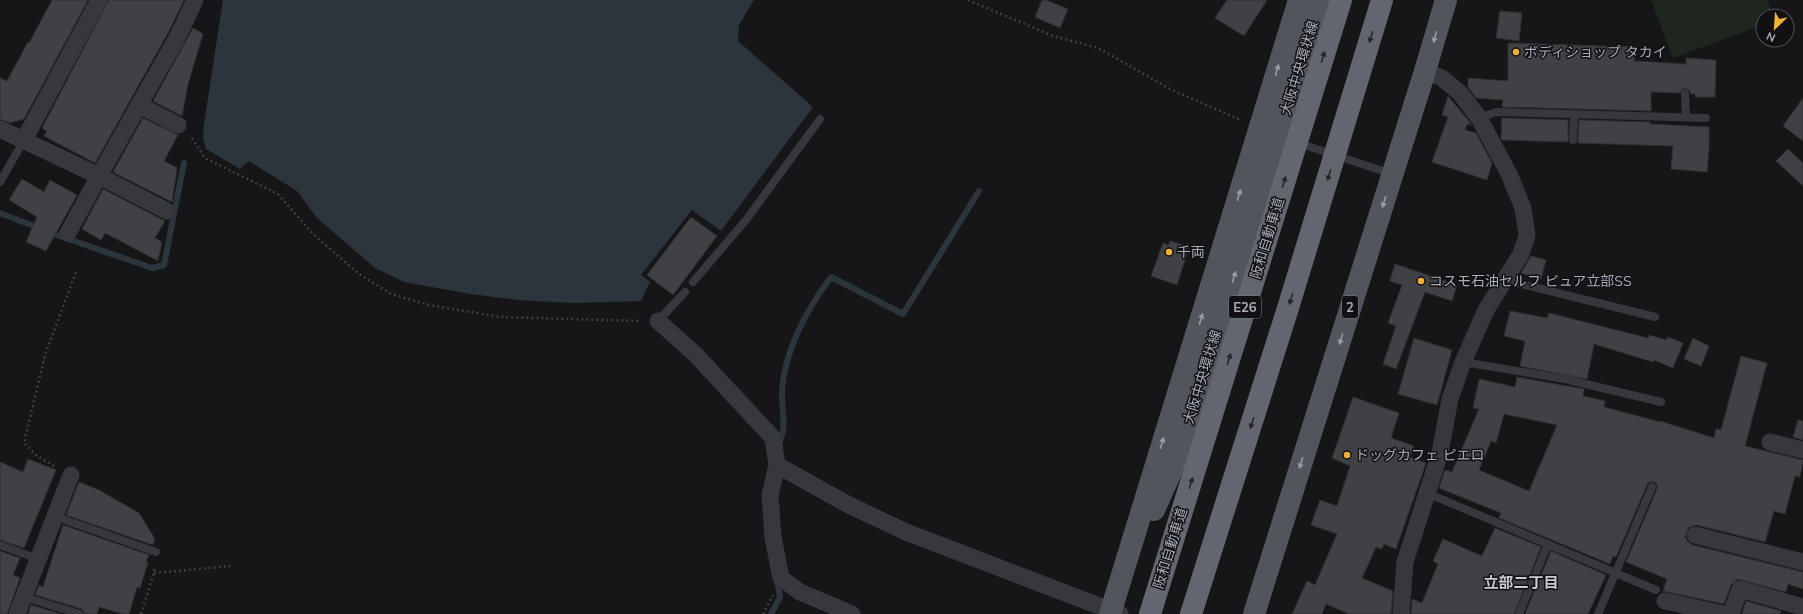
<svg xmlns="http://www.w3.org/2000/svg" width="1803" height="614" font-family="Mulish,'Noto Sans JP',sans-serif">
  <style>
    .green { fill: #1e261f }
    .water { fill: #2c353c }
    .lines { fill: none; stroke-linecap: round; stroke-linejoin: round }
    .stream { stroke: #2c353c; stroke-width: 6 }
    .building { fill: #404145; stroke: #303034; fill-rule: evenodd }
    .path { stroke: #3d3f44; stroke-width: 2.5; stroke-dasharray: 2 3; stroke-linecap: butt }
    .service { stroke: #37383d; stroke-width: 8 }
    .minor { stroke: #37383d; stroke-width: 17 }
    .primary { stroke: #53555c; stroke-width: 22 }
    .primary-bridge { stroke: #53555c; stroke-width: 22 }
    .motorway-bridge { stroke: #63666e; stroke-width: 22 }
    .oneway { fill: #26262a }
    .oneway2 { fill: #979ba6 }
    .poi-dot { fill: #f2b134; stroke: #111113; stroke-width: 1.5 }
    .labels { text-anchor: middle; stroke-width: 3; stroke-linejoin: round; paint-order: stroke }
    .shield { fill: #111113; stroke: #7b7e86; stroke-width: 1 }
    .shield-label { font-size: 13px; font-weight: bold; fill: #a8adb8 }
    .poi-label { font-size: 14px; fill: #a8adb8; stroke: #111113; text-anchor: start }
    .street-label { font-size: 14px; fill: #a8adb8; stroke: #111113 }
    .neighbourhood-label { font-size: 15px; font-weight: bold; fill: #c9ccd4; stroke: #111113 }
  </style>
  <rect width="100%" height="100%" fill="#161618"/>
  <!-- green -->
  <path class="green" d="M 1651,0 L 1767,0 L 1773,16 L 1763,16 L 1763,25 L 1673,58 Z"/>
  <!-- water -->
  <path class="water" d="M 223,0 L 754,0 L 739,25 L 738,41 L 813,107 L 721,231 L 692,210 L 641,275 L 650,282 L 641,301 L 574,303 L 518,300 L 470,294 L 404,282 L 375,268 L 317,218 L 297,191 L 249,161 L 240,169 L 206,149 L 203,137 L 204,124 Z"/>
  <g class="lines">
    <!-- stream -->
    <path class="stream" d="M 0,213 L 39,228
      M 48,232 L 152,268 L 164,265 L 184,163
      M 779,444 C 780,440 783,434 783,430 C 785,416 781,403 782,389 C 786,348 807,309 831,277 L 903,314 L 979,191
      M 771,614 L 780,597 L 777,579"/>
  </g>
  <!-- building -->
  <path class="building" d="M 52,0 L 88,0 L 24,119 L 10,123 L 0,119 L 0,78 L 7,81 L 28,42 L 29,43 Z
    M 109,0 L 184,0 L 169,31 L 95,163 L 44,136 L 47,131 L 42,128 Z
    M 1042,0 L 1046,0 L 1068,9 L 1060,28 L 1035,17 Z
    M 1227,0 L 1267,0 L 1244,36 L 1215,18 Z
    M 1500,11 L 1522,13 L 1519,41 L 1496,38 Z
    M 193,28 L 203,34 L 188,84 L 182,116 L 153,101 Z
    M 1508,43 L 1635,47 L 1634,61 L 1686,64 L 1686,58 L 1716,60 L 1715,97 L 1695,97 L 1695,94 L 1691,94 L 1689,90 L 1685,88 L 1682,89 L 1680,93 L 1651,92 L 1651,111 L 1502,107 L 1503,100 L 1476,98 L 1468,87 L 1468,78 L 1508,81 Z
    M 1448,96 L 1472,125 L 1467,124 L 1465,130 L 1476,133 L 1492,163 L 1487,180 L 1432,162 L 1448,117 L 1442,115 Z
    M 1803,98 L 1803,141 L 1783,126 Z
    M 143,118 L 178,135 L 164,161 L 177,168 L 172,202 L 113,172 Z
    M 1502,118 L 1568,120 L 1568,142 L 1502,140 L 1501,138 Z
    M 1579,120 L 1650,122 L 1650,124 L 1709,127 L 1709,149 L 1707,172 L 1671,169 L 1673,146 L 1578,143 Z
    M 1788,149 L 1803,163 L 1803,186 L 1776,161 Z
    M 22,179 L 44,192 L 50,180 L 77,195 L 46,251 L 26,242 L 37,217 L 9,200 Z
    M 103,189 L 165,221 L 155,238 L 162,242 L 158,261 L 105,233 L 101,240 L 82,229 Z
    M 691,217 L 717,236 L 673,295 L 647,275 Z
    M 1170,241 L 1189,247 L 1177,285 L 1151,276 L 1163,243 L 1169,245 Z
    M 1531,256 L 1546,260 L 1541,279 L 1521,273 Z
    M 1395,264 L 1457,285 L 1452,301 L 1425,292 L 1396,369 L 1383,364 L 1396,326 L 1388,323 L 1402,285 L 1390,281 Z
    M 1510,311 L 1547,318 L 1549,313 L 1648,338 L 1649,335 L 1666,340 L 1668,337 L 1683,343 L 1673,368 L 1654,360 L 1653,362 L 1594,344 L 1587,379 L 1520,366 L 1525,341 L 1504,336 Z
    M 1414,338 L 1452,350 L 1437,405 L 1398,394 Z
    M 1693,338 L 1709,346 L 1701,366 L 1684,359 Z
    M 1741,356 L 1767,363 L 1745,446 L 1803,460 L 1800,477 L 1795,476 L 1785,514 L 1774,511 L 1765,542 L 1697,525 L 1692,526 L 1688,528 L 1685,537 L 1688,542 L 1693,545 L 1803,572 L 1803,589 L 1788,584 L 1786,592 L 1738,579 L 1731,585 L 1724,604 L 1663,591 L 1667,579 L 1626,562 L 1657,489 L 1657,484 L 1654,482 L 1649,482 L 1647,485 L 1616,557 L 1613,556 L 1610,564 L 1499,518 L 1501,513 L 1439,488 L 1445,470 L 1452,472 L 1479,409 L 1473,408 L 1479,379 L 1515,387 L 1517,377 L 1584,389 L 1583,396 L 1605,401 L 1604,407 L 1660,422 L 1660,421 L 1714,438 L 1716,429 L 1721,430 ZM 1504,414 L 1557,425 L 1529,491 L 1479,470 L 1491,441 L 1496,443 Z
    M 1353,397 L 1399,413 L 1391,438 L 1414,446 L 1410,457 L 1426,463 L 1396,549 L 1384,544 L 1382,549 L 1376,547 L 1362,578 L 1393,591 L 1391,614 L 1349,614 L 1326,604 L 1322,614 L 1292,614 L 1307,581 L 1315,585 L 1337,534 L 1311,525 L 1320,500 L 1337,506 L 1350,466 L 1332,458 Z
    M 1798,420 L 1803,421 L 1803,440 L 1793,437 Z
    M 28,459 L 56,470 L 24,548 L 0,540 L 0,462 L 23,472 Z
    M 79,482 L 99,490 L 139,513 L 155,539 L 153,545 L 66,515 Z
    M 63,525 L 149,555 L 146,561 L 148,562 L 140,588 L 137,587 L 129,614 L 123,614 L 99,607 L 97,614 L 85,614 L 82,609 L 35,595 L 39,585 L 43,587 Z
    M 1495,528 L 1541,547 L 1514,614 L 1411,614 L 1412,599 L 1422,603 L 1438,564 L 1433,561 L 1443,539 L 1482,556 Z
    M 0,551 L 20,558 L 13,575 L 20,578 L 7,614 L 0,614 Z
    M 1551,551 L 1606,575 L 1588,614 L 1525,614 Z
    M 1746,601 L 1781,611 L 1780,614 L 1742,614 Z
    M 31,605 L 61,614 L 28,614 Z"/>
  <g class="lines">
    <!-- path -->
    <path class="path" d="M 968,0 L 1053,36 L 1098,48 L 1172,90 L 1241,120
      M 192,138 L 205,158 L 278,194 L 313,234 L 359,274 L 391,294 L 429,305 L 500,317 L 640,321
      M 54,466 L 37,456 L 24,443 L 45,355 L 76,272
      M 154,573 L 232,566
      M 141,614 L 154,573 L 154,567
      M 763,614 L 773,595"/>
    <!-- service -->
    <path class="service" d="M 1685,93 L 1686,117
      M 1479,118 L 1496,112 L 1706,118
      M 1573,140 L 1574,114
      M 1298,143 L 1392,174
      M 0,182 L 24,140
      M 1505,280 L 1655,317
      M 693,282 L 746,220 L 820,119
      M 658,321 L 685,292
      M 1463,362 L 1565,379 L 1661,402
      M 1427,493 L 1656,590
      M 54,516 L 156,552
      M 0,545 L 38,559
      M 24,597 L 80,614
      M 1519,614 L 1548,544
      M 1598,614 L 1652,487"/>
    <!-- minor -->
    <path class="minor" d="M 139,105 L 178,125
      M 0,129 L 99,176 L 178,36 L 195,0
      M 24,140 L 99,0
      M 68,233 L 99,176 L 167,211
      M 658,321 L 695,354 L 773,438 L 777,465 L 770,495 L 773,537 L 781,578 L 800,592 L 852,614
      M 1770,442 L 1803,450
      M 777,465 L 847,504 L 906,532 L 1120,614
      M 1695,535 L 1803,562
      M 1665,601 L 1723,614
      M 17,614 L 71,475
      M 1401,614 L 1405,562 L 1440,453 L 1450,399 L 1463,362 L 1486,310 L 1521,254 L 1527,235 L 1523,208 L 1509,174 L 1479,118 L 1460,93 L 1442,78 L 1425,71
      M 1731,614 L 1740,589 L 1803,607"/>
    <!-- primary -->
    <path class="primary" d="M 1154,510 L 1176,461
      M 1110,614 L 1299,0
      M 1254,614 L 1425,71 L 1446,0"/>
    <!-- primary-bridge -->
    <path class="primary-bridge" d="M 1176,461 L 1320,0"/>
    <!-- motorway-bridge -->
    <path class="motorway-bridge" d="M 1150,614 L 1341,0
      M 1191,614 L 1288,308 L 1382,0"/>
  </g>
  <!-- one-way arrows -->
  <defs><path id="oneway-solid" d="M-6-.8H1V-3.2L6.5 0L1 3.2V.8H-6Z"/></defs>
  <g class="oneway">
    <use href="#oneway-solid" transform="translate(1371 37) rotate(107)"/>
    <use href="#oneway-solid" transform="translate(1323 57) rotate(-73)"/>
    <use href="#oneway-solid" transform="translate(1329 175) rotate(107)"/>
    <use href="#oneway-solid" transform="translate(1284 182) rotate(-73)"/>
    <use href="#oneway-solid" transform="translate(1291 299) rotate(107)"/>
    <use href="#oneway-solid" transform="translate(1229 359) rotate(-73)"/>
    <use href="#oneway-solid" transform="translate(1252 423) rotate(108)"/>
    <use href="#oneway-solid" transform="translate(1191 483) rotate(-73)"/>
  </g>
  <g class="oneway2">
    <use href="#oneway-solid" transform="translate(1435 37) rotate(106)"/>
    <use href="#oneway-solid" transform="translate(1277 70) rotate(-73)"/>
    <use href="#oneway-solid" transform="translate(1239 195) rotate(-73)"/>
    <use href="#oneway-solid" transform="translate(1384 202) rotate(107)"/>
    <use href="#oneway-solid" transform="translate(1234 277) rotate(-73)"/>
    <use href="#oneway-solid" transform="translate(1201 319) rotate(-73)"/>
    <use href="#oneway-solid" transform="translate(1341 339) rotate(107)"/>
    <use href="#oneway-solid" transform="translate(1162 443) rotate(-73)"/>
    <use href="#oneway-solid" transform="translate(1301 463) rotate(107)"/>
  </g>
  <!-- markers -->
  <g class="poi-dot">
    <circle cx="1516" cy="52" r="4"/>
    <circle cx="1169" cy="252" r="4"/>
    <circle cx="1421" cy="281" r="4"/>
    <circle cx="1347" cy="455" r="4"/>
  </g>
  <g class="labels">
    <!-- shield labels -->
    <g class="shield">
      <rect x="1229" y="296" width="32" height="22" rx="3"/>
      <rect x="1342" y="296" width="16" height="22" rx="3"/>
    </g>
    <g class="shield-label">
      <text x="1245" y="312">E26</text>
      <text x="1350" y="312">2</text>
    </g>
    <!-- poi labels -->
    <g class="poi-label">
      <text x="1524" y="57">ボディショップ タカイ</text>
      <text x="1177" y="257">千両</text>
      <text x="1429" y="286">コスモ石油セルフ ピュア立部SS</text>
      <text x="1355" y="460">ドッグカフェ ピエロ</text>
    </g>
    <!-- street labels -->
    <g class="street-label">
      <text transform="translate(1299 68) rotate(-73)" y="5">大阪中央環状線</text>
      <text transform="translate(1267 238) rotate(-73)" y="5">阪和自動車道</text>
      <text transform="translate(1202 377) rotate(-73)" y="5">大阪中央環状線</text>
      <text transform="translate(1170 548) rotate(-73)" y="5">阪和自動車道</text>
    </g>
    <!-- neighbourhood labels -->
    <g class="neighbourhood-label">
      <text x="1521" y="588">立部二丁目</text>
    </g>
  </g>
  <!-- north arrow -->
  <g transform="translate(1775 28) rotate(205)"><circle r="19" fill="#111113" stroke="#4d4f55"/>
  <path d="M0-3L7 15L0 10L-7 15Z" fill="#f2b134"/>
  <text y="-6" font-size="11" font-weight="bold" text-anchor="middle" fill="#a8adb8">N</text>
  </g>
</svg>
